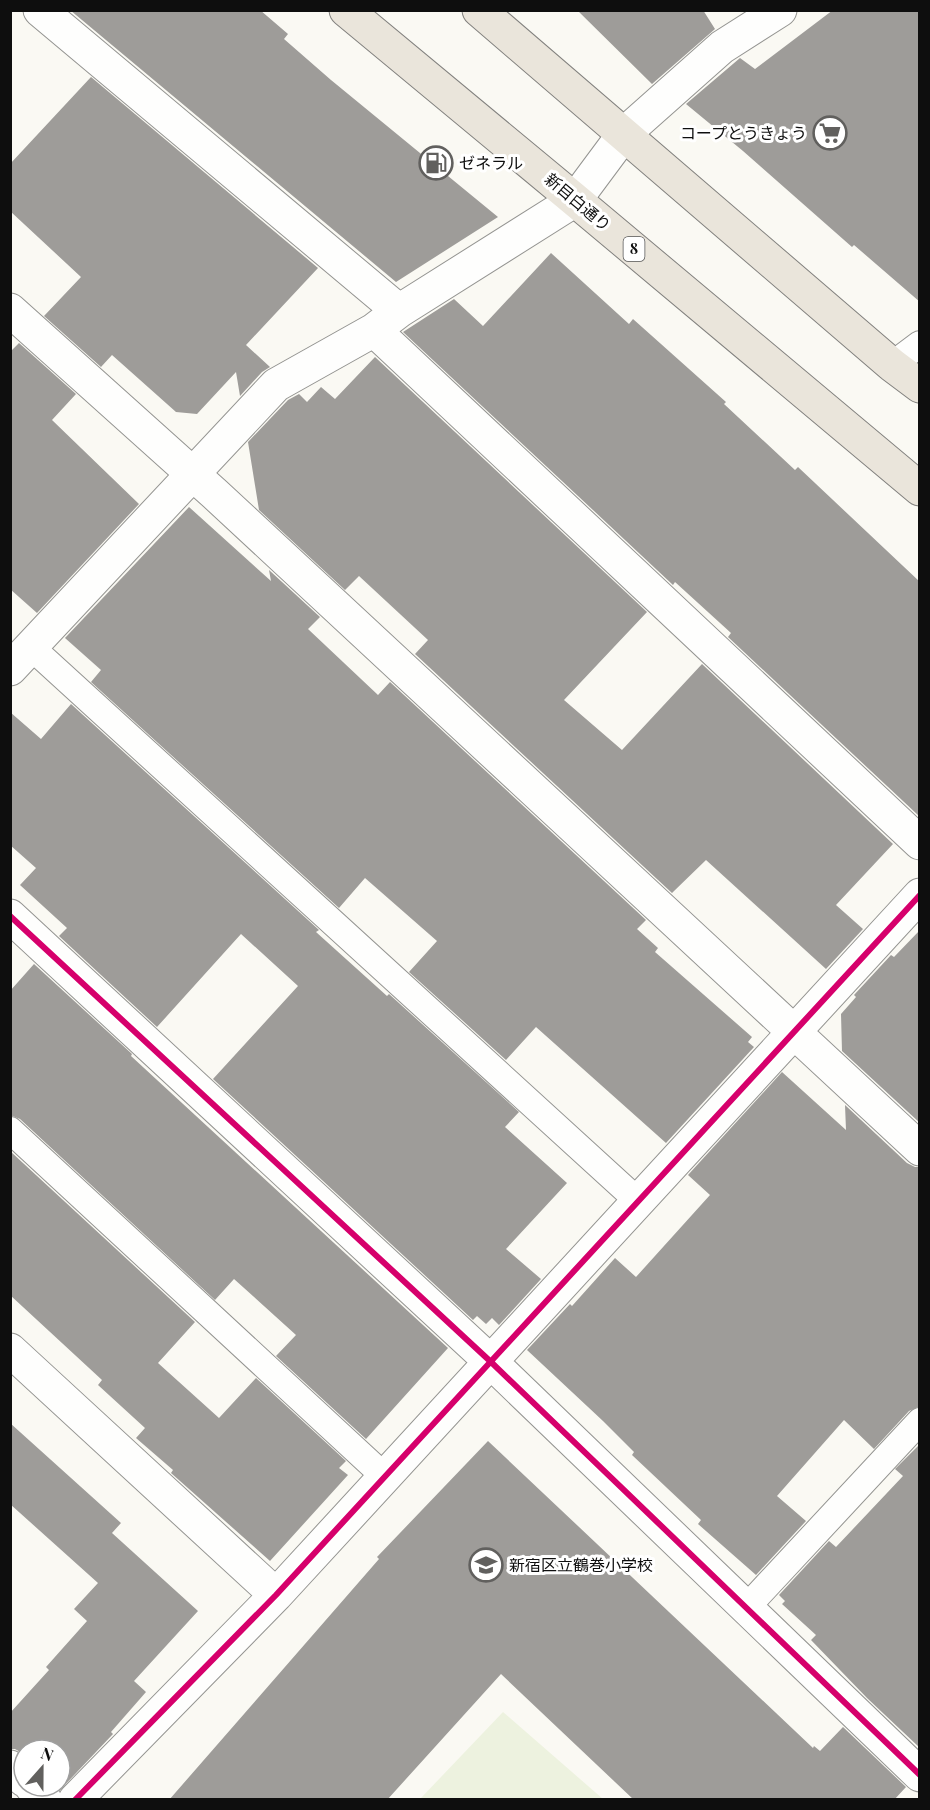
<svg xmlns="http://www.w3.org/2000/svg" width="930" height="1810" font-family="'Playfair Display','Noto Sans JP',serif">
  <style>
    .pitch { fill: #edf2df }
    .building { fill: #9e9c99 }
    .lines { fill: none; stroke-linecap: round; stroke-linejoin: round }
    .service-casing { stroke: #949491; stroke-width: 28 }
    .minor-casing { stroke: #949491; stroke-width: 35 }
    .primary-casing { stroke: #82817e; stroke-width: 35 }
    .service { stroke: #fefefd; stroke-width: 26 }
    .minor { stroke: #fefefd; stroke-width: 33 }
    .primary { stroke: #eae5db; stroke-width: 33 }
    .cycleway-casing { stroke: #fff; stroke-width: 10 }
    .cycleway { stroke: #d6006c; stroke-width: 6 }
    .labels { text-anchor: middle; stroke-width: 6; stroke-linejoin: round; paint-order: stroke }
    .shield { fill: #fff; stroke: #565656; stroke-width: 1.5 }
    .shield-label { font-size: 15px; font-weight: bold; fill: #0e0e0e }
    .poi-label { font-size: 16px; fill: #0e0e0e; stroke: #fff; text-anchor: start }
    .street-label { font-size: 16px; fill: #0e0e0e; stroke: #fff }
  </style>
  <rect width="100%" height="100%" fill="#faf9f3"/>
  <!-- pitch -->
  <path class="pitch" d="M 503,1712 L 603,1799 L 420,1799 Z"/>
  <!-- building -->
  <path class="building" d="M 70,10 L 260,10 L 288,34 L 284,39 L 331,80 L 498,217 L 396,282 Z
    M 577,10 L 703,10 L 715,29 L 652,84 Z
    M 833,10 L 920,10 L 920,302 L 854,245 L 852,247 L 743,151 L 686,104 L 740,58 L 755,69 Z
    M 91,77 L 318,268 L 246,345 L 270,367 L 262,372 L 240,396 L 236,372 L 197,414 L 176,412 L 112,355 L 101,367 L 44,316 L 81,277 L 10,211 L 10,164 Z
    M 551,253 L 629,324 L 633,319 L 726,402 L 724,404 L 795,470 L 798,467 L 920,582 L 919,816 L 728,637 L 731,633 L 675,582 L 673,585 L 403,332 L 454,299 L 483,326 Z
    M 19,343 L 76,394 L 52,420 L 139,504 L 37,613 L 10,589 L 10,352 Z
    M 375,357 L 647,612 L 564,700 L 622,750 L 702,664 L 893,844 L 836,905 L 863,929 L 826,969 L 706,860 L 672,893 L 415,654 L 428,640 L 359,576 L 345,590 L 259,510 L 248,442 L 288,400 L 299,394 L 307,402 L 321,387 L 335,399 Z
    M 189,507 L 271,581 L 269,570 L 320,617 L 308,629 L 378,695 L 390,682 L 646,920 L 637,929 L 658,948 L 655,952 L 752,1037 L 748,1042 L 754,1047 L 666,1143 L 536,1027 L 506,1060 L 409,972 L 437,941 L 365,878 L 339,908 L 91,682 L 101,670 L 65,638 Z
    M 71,704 L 319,930 L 316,932 L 387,996 L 389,994 L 519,1112 L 505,1127 L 567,1183 L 506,1249 L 541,1279 L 499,1325 L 492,1318 L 486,1324 L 477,1316 L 473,1320 L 213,1079 L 298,986 L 241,934 L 157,1027 L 59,936 L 67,928 L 20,885 L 36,868 L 10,845 L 10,712 L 41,739 Z
    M 920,930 L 920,1123 L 842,1051 L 841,1014 L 856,997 L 854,995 L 891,955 L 894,957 Z
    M 34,964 L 132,1054 L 131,1056 L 448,1348 L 366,1439 L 276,1356 L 296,1335 L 234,1279 L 215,1300 L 20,1119 L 10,1115 L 10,991 Z
    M 782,1072 L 846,1130 L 845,1105 L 907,1163 L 915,1167 L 920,1167 L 920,1406 L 909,1411 L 874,1449 L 844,1420 L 777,1496 L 806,1521 L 756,1575 L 698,1524 L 701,1520 L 632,1455 L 634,1452 L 603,1421 L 527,1350 L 570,1304 L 572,1306 L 615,1258 L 636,1277 L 710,1195 L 688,1175 Z
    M 10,1151 L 195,1322 L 158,1363 L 219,1418 L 256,1378 L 346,1461 L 339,1468 L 348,1475 L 270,1561 L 171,1473 L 173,1470 L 136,1438 L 145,1428 L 98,1385 L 102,1380 L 10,1295 Z
    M 10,1423 L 121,1523 L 112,1533 L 198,1611 L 134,1681 L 146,1692 L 111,1732 L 113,1734 L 60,1790 L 58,1786 L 60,1786 L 60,1750 L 24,1750 L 24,1754 L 15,1749 L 10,1749 L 10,1713 L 49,1670 L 46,1667 L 87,1621 L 74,1609 L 98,1583 L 10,1504 Z
    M 488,1441 L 813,1748 L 814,1746 L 820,1751 L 843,1727 L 906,1787 L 894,1800 L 634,1800 L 501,1674 L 387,1800 L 169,1800 L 379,1559 L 377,1557 Z
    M 920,1444 L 920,1748 L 867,1698 L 811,1640 L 816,1635 L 782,1604 L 785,1601 L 779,1595 L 829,1541 L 836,1547 L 903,1476 L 895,1469 Z"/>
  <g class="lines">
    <defs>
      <path id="service" d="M 892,365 L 920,344
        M 31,647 L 638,1201
        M 10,1130 L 385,1477
        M 746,1608 L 920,1421"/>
      <path id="minor" d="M 40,10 L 399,311
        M 10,310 L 215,494 L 920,1149
        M 374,330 L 920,843
        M 10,669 L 276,385 L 374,330 L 399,311 L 575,200 L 624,134 L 722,47 L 780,10
        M 10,916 L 491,1362 L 920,1775
        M 10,1350 L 276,1595
        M 10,1767 L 24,1780
        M 31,1786 L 45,1800
        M 75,1800 L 276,1595 L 920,895"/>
      <path id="primary" d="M 346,10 L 575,200 L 920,489
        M 479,10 L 892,365 L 920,386"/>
    </defs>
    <!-- service casing -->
    <use href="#service" class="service-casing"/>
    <!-- minor casing -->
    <use href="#minor" class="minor-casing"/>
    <!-- primary casing -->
    <use href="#primary" class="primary-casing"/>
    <!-- service -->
    <use href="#service" class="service"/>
    <!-- minor -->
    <use href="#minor" class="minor"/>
    <!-- primary -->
    <use href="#primary" class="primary"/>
    <defs>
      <path id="cycleway" d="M 10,916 L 491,1362 L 920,1775
        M 75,1800 L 276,1595 L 920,895"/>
    </defs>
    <!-- cycleway casing -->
    <use href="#cycleway" class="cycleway-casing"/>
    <!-- cycleway -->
    <use href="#cycleway" class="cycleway"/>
  </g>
  <!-- icons -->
  <defs>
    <symbol id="supermarket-ring" viewBox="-11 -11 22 22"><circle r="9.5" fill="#fff" stroke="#61605e" stroke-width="1.5"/><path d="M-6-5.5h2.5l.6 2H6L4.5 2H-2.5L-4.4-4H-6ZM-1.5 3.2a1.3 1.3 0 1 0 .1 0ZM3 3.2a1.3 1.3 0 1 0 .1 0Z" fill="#61605e"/></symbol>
    <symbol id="fuel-ring" viewBox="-11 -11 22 22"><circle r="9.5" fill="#fff" stroke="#61605e" stroke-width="1.5"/><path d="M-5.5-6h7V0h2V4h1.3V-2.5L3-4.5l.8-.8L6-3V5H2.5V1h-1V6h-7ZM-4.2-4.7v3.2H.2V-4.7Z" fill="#61605e"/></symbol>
    <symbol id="school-ring" viewBox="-11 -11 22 22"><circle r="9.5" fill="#fff" stroke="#61605e" stroke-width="1.5"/><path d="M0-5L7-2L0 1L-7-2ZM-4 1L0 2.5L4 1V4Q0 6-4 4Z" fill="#61605e"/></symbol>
  </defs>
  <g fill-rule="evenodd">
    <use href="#supermarket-ring" x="811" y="114" width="38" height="38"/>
    <use href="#fuel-ring" x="417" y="144" width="38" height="38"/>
    <use href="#school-ring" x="467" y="1546" width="38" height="38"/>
  </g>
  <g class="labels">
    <!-- shield labels -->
    <rect class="shield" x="623.5" y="237" width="21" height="24" rx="4.5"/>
    <g class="shield-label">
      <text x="634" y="254">8</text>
    </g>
    <!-- poi labels -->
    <g class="poi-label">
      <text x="807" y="139" text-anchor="end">コープとうきょう</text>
      <text x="459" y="169">ゼネラル</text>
      <text x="509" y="1571">新宿区立鶴巻小学校</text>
    </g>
    <!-- street labels -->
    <g class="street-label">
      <text transform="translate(578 202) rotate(40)" y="6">新目白通り</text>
    </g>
  </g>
  <!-- border -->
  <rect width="930" height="1810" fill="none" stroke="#0e0e0e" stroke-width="24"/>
  <!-- north arrow -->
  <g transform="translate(42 1768) rotate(21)"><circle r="28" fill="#ffffff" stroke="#9f9f9f" stroke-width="1.5"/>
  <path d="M0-4.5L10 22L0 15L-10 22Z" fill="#61605e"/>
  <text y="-9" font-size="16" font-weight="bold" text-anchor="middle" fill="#0e0e0e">N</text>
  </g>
</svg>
